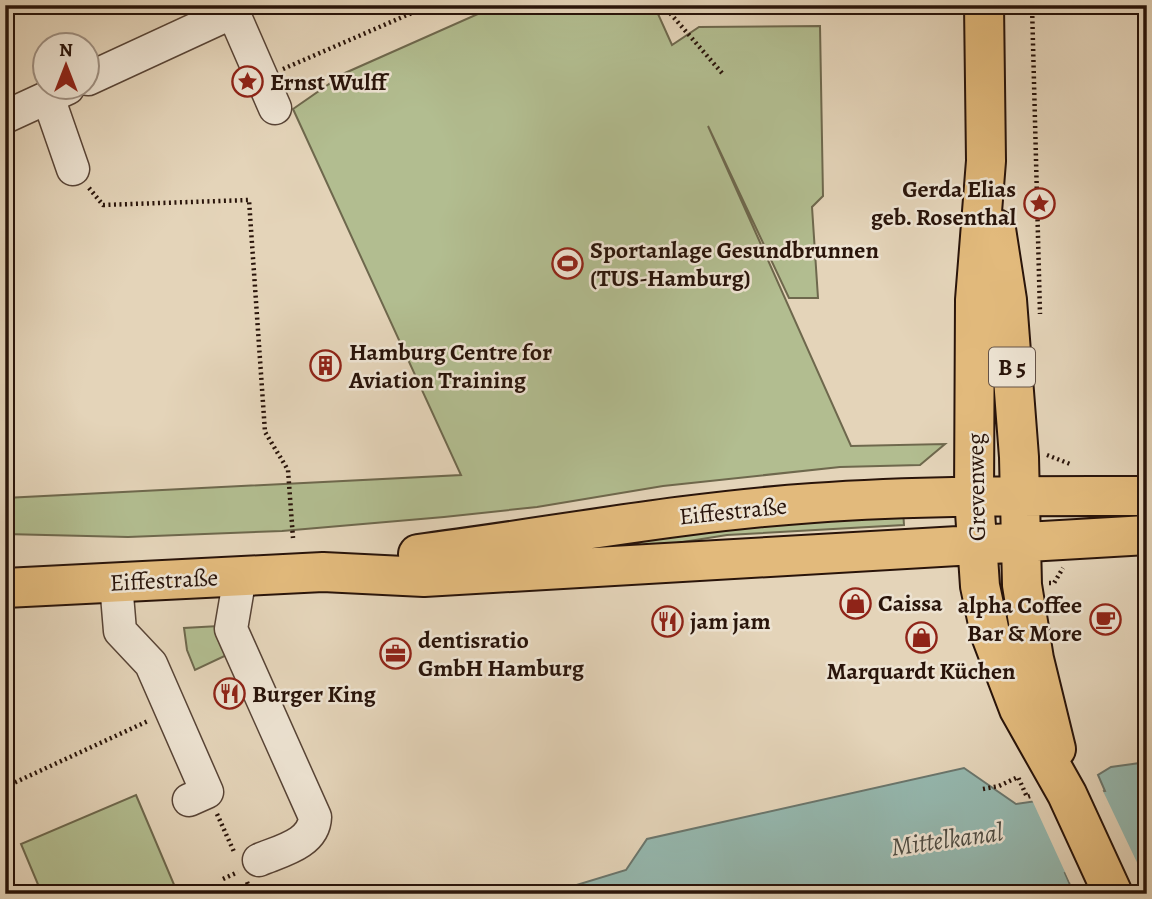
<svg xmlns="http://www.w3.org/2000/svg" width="1152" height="899" font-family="Alegreya,serif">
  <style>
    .green { fill: #b2bd90; stroke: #6e684d; stroke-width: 2 }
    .water { fill: #95b8af; stroke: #6a766d; stroke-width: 2 }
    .pier { fill: #e4d4b9 }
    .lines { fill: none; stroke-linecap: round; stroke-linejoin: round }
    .minor-casing { stroke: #584436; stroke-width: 35 }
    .major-casing { stroke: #29140a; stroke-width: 42 }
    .path { stroke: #29140a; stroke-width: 4.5; stroke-dasharray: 2 3.5; stroke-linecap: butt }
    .minor { stroke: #ede3d2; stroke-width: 32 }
    .major { stroke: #e2ba7c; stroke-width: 38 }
    .labels { text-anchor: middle; stroke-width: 5; stroke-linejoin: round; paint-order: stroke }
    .shield { fill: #ede3d2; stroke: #645246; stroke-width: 2 }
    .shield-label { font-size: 23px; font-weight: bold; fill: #29140a }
    .poi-label { font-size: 24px; font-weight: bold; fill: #29140a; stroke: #ede3d2; text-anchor: start }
    .street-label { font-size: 24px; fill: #29140a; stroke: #ede3d2 }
    .water-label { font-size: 26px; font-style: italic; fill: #4f4d44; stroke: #ede3d2 }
  </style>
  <rect width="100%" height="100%" fill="#e4d4b9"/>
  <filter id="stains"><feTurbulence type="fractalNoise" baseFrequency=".00286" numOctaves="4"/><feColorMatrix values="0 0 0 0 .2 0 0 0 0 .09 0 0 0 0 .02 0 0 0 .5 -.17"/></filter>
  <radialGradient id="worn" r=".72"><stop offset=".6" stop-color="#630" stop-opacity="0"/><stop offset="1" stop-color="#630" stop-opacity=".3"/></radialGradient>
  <!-- green -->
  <path class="green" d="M 498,5 L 654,5 L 672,45 L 699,27 L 820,26 L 823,196 L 812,207 L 818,298 L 789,298 L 708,126 L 851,446 L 945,444 L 920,465 L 840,467 L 663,486 L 537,507 L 444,517 L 282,531 L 128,537 L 5,534 L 5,498 L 461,475 L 293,109 L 345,73 Z
    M 903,510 L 904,525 L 727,535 L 626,551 L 619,544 L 620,540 Z
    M 219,626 L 231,653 L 195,670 L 187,650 L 184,628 Z
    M 136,795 L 178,894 L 42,894 L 21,844 Z"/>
  <!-- water -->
  <path class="water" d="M 1147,762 L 1147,880 L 1139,863 L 1065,873 L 1074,894 L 547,894 L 626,870 L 647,839 L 964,768 L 1016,804 L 1105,791 L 1098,775 L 1111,767 Z"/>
  <!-- pier -->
  <path class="pier" d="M 1102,789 L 1143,875 L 1137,867 L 1069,876 L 1071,885 L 1032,800 Z"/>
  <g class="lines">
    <defs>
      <path id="minor" d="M 230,5 L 275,108
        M 88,79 L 233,12
        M 48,97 L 73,169
        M 5,117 L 68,88
        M 240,576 L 231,629 L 315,817 C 314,844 280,851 259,860
        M 116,583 L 120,631 L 151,664 L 207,792 L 189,800"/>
      <path id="major" d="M 984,5 L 986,161 L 975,300 L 974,497 L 980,586 L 990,633 L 1019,709 L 1067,794 L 1113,894
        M 996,229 L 1007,300 L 1019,457 L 1022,585 L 1034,659 L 1056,749
        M 418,554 C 550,537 680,512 813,503 C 924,495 1036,496 1147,496
        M 5,588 L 323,572 L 424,577 L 1147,535"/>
    </defs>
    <!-- minor casing -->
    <use href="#minor" class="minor-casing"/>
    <!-- major casing -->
    <use href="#major" class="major-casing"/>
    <!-- path -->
    <path class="path" d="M 663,5 L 722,73
      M 1032,5 L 1040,314
      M 283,69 L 430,5
      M 89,188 L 103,205 L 249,200 L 265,432 L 288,470 L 293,538
      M 1047,455 L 1070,464
      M 1049,583 L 1054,583 L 1063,568
      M 5,787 L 148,721
      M 983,789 L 999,786 L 1018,777 L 1027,797 L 1030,796
      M 217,814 L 235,854
      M 223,879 L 238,872
      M 247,882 L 252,894"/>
    <!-- minor -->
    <use href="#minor" class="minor"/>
    <!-- major -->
    <use href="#major" class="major"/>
  </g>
  <!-- icons -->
  <defs>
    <symbol id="sight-ring" viewBox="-11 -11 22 22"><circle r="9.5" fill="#ede3d2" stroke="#8f2418" stroke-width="1.5"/><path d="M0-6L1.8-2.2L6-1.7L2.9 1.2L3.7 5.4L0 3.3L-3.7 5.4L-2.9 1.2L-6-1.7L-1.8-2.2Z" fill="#8f2418"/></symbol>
    <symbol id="stadium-ring" viewBox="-11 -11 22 22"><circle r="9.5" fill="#ede3d2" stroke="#8f2418" stroke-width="1.5"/><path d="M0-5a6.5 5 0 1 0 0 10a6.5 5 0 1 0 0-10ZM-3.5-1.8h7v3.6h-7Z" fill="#8f2418"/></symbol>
    <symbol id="building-ring" viewBox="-11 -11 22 22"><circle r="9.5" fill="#ede3d2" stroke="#8f2418" stroke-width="1.5"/><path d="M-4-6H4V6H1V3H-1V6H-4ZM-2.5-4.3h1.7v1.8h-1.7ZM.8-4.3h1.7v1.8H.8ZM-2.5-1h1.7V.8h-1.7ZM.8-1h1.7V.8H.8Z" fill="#8f2418"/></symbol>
    <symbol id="shop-ring" viewBox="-11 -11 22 22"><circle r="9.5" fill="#ede3d2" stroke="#8f2418" stroke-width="1.5"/><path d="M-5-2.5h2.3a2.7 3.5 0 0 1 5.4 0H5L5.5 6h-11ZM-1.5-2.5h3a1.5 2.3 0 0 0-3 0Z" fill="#8f2418"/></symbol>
    <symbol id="cafe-ring" viewBox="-11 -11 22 22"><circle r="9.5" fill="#ede3d2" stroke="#8f2418" stroke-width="1.5"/><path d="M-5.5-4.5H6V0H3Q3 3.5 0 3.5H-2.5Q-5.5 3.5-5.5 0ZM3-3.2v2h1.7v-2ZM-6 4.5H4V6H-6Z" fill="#8f2418"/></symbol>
    <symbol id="restaurant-ring" viewBox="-11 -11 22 22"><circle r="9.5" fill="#ede3d2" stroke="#8f2418" stroke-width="1.5"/><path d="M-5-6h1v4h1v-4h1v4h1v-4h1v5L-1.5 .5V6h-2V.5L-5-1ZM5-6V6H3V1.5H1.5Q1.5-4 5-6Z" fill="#8f2418"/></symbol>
    <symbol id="office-ring" viewBox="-11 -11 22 22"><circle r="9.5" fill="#ede3d2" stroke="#8f2418" stroke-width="1.5"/><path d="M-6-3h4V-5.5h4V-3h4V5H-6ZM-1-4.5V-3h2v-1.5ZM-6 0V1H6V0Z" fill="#8f2418"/></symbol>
  </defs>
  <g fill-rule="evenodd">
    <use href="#sight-ring" x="230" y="64" width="35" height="35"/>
    <use href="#sight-ring" x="1022" y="186" width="35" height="35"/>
    <use href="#stadium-ring" x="550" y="246" width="35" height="35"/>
    <use href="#building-ring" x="308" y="348" width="35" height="35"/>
    <use href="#shop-ring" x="838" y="586" width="35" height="35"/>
    <use href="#cafe-ring" x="1088" y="602" width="35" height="35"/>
    <use href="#restaurant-ring" x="650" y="604" width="35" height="35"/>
    <use href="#shop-ring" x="904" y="620" width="35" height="35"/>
    <use href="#office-ring" x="378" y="636" width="35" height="35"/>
    <use href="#restaurant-ring" x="212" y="676" width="35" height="35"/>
  </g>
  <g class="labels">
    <!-- shield labels -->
    <rect class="shield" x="989" y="347.5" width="46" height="39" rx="5"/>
    <g class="shield-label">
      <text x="1012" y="375">B 5</text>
    </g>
    <!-- poi labels -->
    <g class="poi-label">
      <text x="270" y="90">Ernst Wulff</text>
      <text x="1016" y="197" text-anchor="end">Gerda Elias<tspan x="1016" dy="28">geb. Rosenthal</tspan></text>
      <text x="590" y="258">Sportanlage Gesundbrunnen<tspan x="590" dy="28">(TUS-Hamburg)</tspan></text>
      <text x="349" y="360">Hamburg Centre for<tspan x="349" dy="28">Aviation Training</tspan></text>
      <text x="878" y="611">Caissa</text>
      <text x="1082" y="613" text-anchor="end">alpha Coffee<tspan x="1082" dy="28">Bar &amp; More</tspan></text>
      <text x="690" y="629">jam jam</text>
      <text x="418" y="648">dentisratio<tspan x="418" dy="28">GmbH Hamburg</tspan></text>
      <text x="921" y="679" text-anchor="middle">Marquardt Küchen</text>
      <text x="252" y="702">Burger King</text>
    </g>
    <!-- street labels -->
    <g class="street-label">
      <text transform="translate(976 487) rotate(-91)" y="8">Grevenweg</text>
      <text transform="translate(733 511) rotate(-6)" y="8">Eiffestraße</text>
      <text transform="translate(164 580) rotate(-3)" y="8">Eiffestraße</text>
    </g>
    <!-- water labels -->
    <g class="water-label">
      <text transform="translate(947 839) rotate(-8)" y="9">Mittelkanal</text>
    </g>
  </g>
  <!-- margin -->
  <rect width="1152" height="899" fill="none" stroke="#e4d4b9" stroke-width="28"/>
  <rect x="7" y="7" width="1138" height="885" fill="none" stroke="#29140a" stroke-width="3.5"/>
  <rect x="14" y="14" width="1124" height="871" fill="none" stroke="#29140a" stroke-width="2"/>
  <!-- north arrow -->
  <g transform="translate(66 66)"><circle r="33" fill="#ede3d2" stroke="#9f9082" stroke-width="2"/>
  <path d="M0-5L12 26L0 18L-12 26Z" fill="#8f2418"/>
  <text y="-10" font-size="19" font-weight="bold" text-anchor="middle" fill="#29140a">N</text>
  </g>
  <rect width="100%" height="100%" filter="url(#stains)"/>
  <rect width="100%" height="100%" fill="url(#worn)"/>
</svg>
